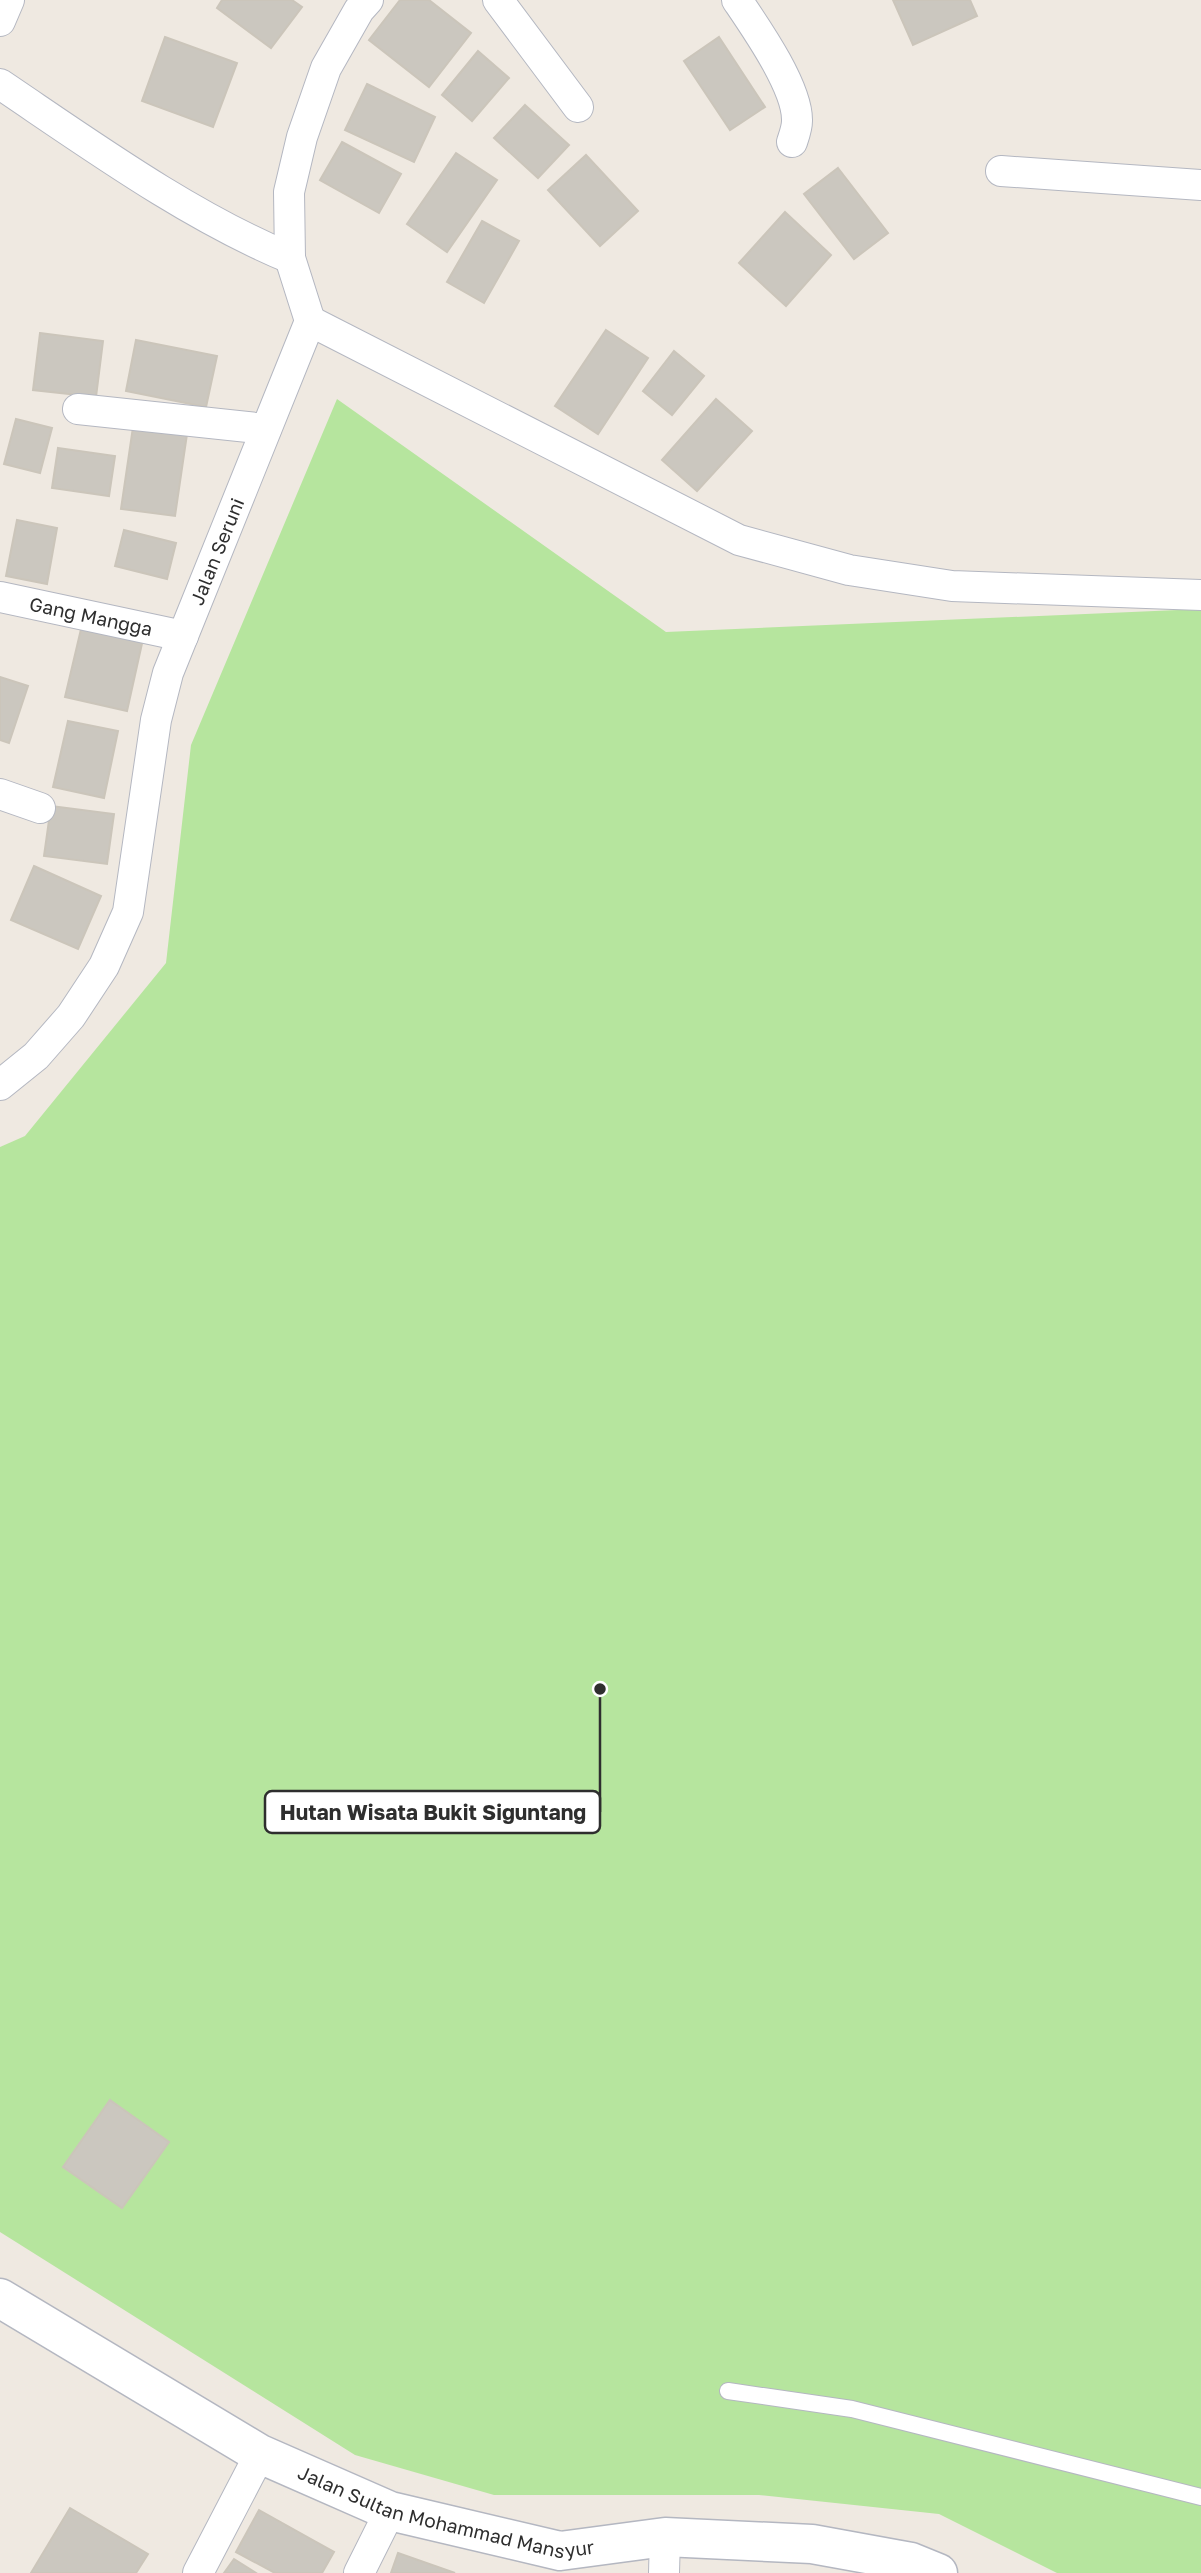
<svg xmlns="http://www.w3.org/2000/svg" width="1201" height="2573" font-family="'Golos Text',sans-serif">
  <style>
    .green { fill: #b6e59e }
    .building { fill: #cbc7bf; stroke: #cbc5ba; stroke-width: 2 }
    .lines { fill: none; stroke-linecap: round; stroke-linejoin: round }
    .lane-casing { stroke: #b4b7c1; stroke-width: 18 }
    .street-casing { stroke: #b4b7c1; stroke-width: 32 }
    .secondary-casing { stroke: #b4b7c1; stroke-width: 41 }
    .lane { stroke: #fff; stroke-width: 16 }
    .street { stroke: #fff; stroke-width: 30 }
    .secondary { stroke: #fff; stroke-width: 38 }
    .labels { text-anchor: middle; stroke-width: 7; stroke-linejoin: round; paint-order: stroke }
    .street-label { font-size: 19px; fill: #2e2e2e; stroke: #fff }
    .leader { fill: none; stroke: #2e2e2e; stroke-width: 2.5 }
    .callout-dot { fill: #2e2e2e; stroke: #fff; stroke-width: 2.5 }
    .callout { fill: #fff; stroke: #2e2e2e; stroke-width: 2.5 }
    .callout-label { font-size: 21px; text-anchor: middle; font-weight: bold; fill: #2e2e2e }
  </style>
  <rect width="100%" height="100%" fill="#efe9e1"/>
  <!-- green -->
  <path class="green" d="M 337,399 L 666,632 L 1201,609 L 1201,2573 L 1057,2573 L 939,2514 L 759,2495 L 494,2495 L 355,2455 L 0,2232 L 0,1147 L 25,1136 L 166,963 L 191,745 Z"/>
  <!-- building -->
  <path class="building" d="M 222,0 L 292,0 L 302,7 L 271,48 L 217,8 Z
    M 400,0 L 429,0 L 471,33 L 429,87 L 369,40 Z
    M 893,0 L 970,0 L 977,16 L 913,45 Z
    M 165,37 L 237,63 L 213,127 L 142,101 Z
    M 719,37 L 765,107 L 730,130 L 684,61 Z
    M 478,51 L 509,78 L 472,121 L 442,95 Z
    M 367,84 L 435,117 L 414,162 L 345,130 Z
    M 525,105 L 569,145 L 538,178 L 494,138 Z
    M 342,142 L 401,174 L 379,213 L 320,180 Z
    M 456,153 L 497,180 L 447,252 L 407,224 Z
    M 586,155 L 638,211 L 600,246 L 548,190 Z
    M 838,168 L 888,233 L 854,259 L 804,194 Z
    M 785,212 L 831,255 L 786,306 L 739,263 Z
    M 482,221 L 519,241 L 484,303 L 447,282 Z
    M 606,330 L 648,358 L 598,434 L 555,406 Z
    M 40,333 L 103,341 L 96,397 L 33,390 Z
    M 136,340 L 217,356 L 206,407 L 126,391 Z
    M 674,351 L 704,376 L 672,415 L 643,391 Z
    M 716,399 L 752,431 L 697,491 L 662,460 Z
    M 16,419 L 52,428 L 40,473 L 4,464 Z
    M 133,427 L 187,434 L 175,516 L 121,509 Z
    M 58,448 L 115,456 L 109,496 L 52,488 Z
    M 17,520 L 57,528 L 47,584 L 6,576 Z
    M 124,530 L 176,543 L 167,579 L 115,566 Z
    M 82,625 L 143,639 L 127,711 L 65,697 Z
    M 0,677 L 28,686 L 9,743 L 0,740 Z
    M 68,721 L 118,731 L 104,798 L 53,787 Z
    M 51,806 L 114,814 L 107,864 L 44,856 Z
    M 34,866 L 101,896 L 78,949 L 11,920 Z
    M 110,2100 L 169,2142 L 122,2208 L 63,2167 Z
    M 70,2508 L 148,2554 L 136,2573 L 31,2573 Z
    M 259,2510 L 334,2552 L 322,2573 L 275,2573 L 236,2552 Z
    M 398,2553 L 455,2573 L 391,2573 Z
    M 234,2559 L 256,2573 L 224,2573 Z"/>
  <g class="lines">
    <defs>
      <path id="lane" d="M 728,2391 L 852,2409 L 1201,2497"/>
      <g id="street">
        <path d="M 498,0 L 578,107"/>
        <path d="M 737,0 C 756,28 798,88 797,121 C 797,128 794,136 792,142"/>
        <path d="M 0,21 L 9,0"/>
        <path d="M 0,84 C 92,146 189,216 290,258"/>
        <path d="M 1001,171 L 1201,185"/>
        <path d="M 310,321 L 739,540 L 849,570 L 952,586 L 1201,595"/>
        <path d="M 78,409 L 266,429"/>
        <path id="s1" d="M 0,597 L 183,636"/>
        <path d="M 0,794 L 40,808"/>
        <path id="s2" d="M 0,1085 L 36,1056 L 71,1016 L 104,966 L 128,912 L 156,720 L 168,673 L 310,321 L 290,258 L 289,192 L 302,137 L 326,68 L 359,10 L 368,0"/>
        <path d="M 198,2573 L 260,2454"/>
        <path d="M 359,2573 L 390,2511"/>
        <path d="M 664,2573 L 665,2537"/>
      </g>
      <g id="secondary">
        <path id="s3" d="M 0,2298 L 260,2454 L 390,2511 L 560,2551 L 665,2537 L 812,2544 L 911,2562 L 938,2573"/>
      </g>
    </defs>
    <!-- lane casing -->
    <use href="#lane" class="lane-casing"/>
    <!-- street casing -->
    <use href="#street" class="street-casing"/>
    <!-- secondary casing -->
    <use href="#secondary" class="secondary-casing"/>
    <!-- lane -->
    <use href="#lane" class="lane"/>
    <!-- street -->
    <use href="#street" class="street"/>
    <!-- secondary -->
    <use href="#secondary" class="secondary"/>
  </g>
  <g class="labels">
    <!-- street labels -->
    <g class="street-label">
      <text dy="7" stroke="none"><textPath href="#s2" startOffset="592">Jalan Seruni</textPath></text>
      <text dy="7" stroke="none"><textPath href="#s1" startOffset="93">Gang Mangga</textPath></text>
      <text dy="7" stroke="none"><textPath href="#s3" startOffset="500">Jalan Sultan Mohammad Mansyur</textPath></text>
    </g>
  </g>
  <!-- callouts -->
  <path class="leader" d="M600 1689L600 1812"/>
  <circle class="callout-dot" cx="600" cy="1689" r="7"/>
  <rect class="callout" x="265" y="1791" width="335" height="42" rx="7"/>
  <g class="callout-label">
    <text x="433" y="1820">Hutan Wisata Bukit Siguntang</text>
  </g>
</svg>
